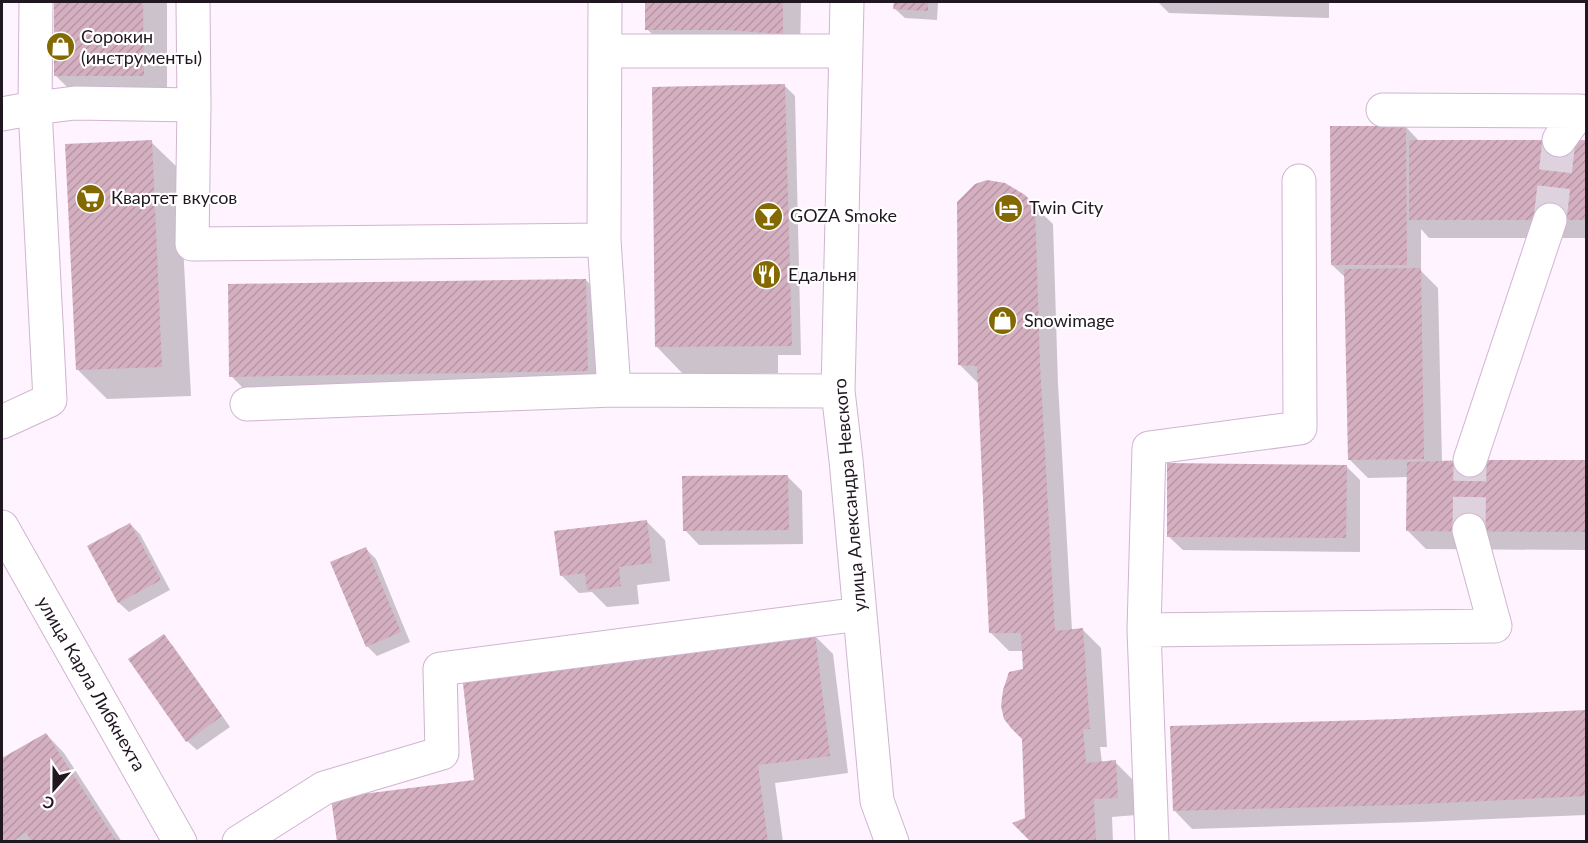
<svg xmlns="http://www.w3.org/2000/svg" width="1588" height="843" font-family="Lato,sans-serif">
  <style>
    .shadow { fill: #0003 }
    .building { fill: url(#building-hatch) }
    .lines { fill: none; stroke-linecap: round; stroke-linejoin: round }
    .minor-tunnel { stroke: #ddd2dd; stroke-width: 33; stroke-dasharray: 33 16; stroke-linecap: butt }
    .minor-casing { stroke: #cfb5d0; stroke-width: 35 }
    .major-casing { stroke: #cfb5d0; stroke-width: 35 }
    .minor { stroke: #fff; stroke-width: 33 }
    .major { stroke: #fff; stroke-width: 33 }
    .labels { text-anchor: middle; stroke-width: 4.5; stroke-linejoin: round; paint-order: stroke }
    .poi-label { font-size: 18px; fill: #201721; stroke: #fff; text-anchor: start }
    .street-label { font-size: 18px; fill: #201721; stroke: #fff }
  </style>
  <defs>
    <pattern id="building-hatch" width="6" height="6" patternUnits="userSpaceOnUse" patternTransform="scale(1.5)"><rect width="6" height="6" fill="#d4afbf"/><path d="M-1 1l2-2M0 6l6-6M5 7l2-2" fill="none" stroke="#b696a4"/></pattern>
  </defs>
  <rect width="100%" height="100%" fill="#fef3fe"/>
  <!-- shadow -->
  <path class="shadow" d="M 55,2 L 167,2 L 167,99 L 79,99 L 55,75 Z
    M 647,2 L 801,2 L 800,52 L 671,53 L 647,29 Z
    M 895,2 L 938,2 L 937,20 L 905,18 L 895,9 Z
    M 1158,2 L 1329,2 L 1329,18 L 1169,13 Z
    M 785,86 L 795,96 L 801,355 L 778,355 L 778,373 L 684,375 L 657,347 Z
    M 1406,127 L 1420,142 L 1586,142 L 1586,238 L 1429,238 L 1421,229 L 1421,271 L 1438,288 L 1442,463 L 1586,461 L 1586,550 L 1426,549 L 1408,531 L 1409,477 L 1368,478 L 1349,459 L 1346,278 L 1332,265 Z
    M 151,142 L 179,169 L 191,396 L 107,399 L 78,370 Z
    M 1034,206 L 1053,224 L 1058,383 L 1072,631 L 1083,630 L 1101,648 L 1107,747 L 1100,747 L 1102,763 L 1115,762 L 1133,780 L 1136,815 L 1112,817 L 1113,842 L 1032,842 L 1026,820 L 1024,651 L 1009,651 L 991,633 L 978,383 L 960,365 Z
    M 586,280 L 615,310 L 617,400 L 260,405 L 231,376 Z
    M 1346,466 L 1360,480 L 1360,552 L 1183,550 L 1168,536 Z
    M 788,477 L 802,491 L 803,544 L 699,545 L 685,530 Z
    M 647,522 L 665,540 L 670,581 L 637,585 L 639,604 L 607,607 L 592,592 L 579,593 L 561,575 Z
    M 130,524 L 140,534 L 170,590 L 129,612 L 119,603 L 89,546 Z
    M 366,549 L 376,559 L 410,642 L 377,656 L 367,646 Z
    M 164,636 L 173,646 L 230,727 L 197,750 L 187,741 Z
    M 815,636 L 833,654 L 848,773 L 775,783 L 783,842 L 338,842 Z
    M 1586,712 L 1586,815 L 1419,822 L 1192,829 L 1174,810 L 1397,721 Z
    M 46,734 L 64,753 L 122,842 L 2,842 L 2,760 Z"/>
  <!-- building -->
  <path class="building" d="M 54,2 L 143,2 L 144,76 L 54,76 Z
    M 645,2 L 783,2 L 783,34 L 726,30 L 645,30 Z
    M 894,2 L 928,2 L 928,11 L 893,9 Z
    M 785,84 L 792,346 L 655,347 L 652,87 Z
    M 1330,126 L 1406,126 L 1407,265 L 1331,265 Z
    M 152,140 L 162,367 L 76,370 L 65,144 Z
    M 1409,140 L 1586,140 L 1586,220 L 1409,220 Z
    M 987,180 L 1005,183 L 1025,195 L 1035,205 L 1040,364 L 1055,631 L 1083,628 L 1090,729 L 1083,729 L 1086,763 L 1116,760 L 1118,798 L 1094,799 L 1096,842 L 1031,842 L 1012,823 L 1025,818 L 1022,739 L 1011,728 L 1004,719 L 1001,706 L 1003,690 L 1009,672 L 1023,669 L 1021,633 L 989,633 L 977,366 L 958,365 L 957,202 L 975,184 Z
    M 1421,268 L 1424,459 L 1348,460 L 1344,269 Z
    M 586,279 L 588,371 L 229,377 L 228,284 Z
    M 1470,460 L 1586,460 L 1586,532 L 1406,531 L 1407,462 Z
    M 1167,463 L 1347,465 L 1346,538 L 1167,537 Z
    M 788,475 L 789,530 L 683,531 L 682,476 Z
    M 647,520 L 652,563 L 619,567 L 621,586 L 587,590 L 585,573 L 560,576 L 554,531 Z
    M 130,523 L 161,580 L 118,603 L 87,546 Z
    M 366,547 L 401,632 L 366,647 L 330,562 Z
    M 164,634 L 222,716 L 186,742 L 128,659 Z
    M 815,634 L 830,756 L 758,765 L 768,842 L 337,842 L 331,798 L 474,780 L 462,675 Z
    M 1586,710 L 1586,796 L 1399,805 L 1173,811 L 1170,726 L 1397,719 Z
    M 46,733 L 117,842 L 32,842 L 26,832 L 12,842 L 2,842 L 2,758 Z"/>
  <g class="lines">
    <!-- minor-tunnel -->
    <path class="minor-tunnel" d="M 1550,220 L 1559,140
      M 1469,530 L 1470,460"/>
    <defs>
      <path id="minor" d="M 36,2 L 35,108 L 75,103 L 194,105
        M 193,2 L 194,105 L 192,244 L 604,240
        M 605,2 L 604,240 L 614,390
        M 847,2 L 838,391 L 846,460 L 877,801 L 892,842
        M 605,51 L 846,51
        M 1383,110 L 1580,111 L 1559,140
        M 2,114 L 35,108 L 50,400 L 2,422
        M 247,404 L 614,390 L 838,391
        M 1470,460 L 1550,220
        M 1144,630 L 1149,448 L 1300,428 L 1299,181
        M 239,842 L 324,788 L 442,753 L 440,669 L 860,614
        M 1152,842 L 1144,630 L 1495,626 L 1469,530"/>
      <path id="major" d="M 2,527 L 180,842"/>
    </defs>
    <!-- minor casing -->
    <use href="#minor" class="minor-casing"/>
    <!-- major casing -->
    <use href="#major" class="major-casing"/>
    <!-- minor -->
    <use href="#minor" class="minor"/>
    <!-- major -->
    <use href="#major" class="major"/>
  </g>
  <!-- icons -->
  <defs>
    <symbol id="shop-disc" viewBox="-11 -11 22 22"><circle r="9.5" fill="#846801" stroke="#fff"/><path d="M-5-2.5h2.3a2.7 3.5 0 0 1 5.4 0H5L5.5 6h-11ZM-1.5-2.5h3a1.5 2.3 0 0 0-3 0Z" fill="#fff"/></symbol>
    <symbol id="supermarket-disc" viewBox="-11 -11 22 22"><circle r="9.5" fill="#846801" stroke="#fff"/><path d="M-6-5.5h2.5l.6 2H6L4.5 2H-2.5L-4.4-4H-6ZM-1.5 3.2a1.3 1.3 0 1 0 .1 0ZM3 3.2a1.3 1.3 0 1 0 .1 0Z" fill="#fff"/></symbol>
    <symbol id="hotel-disc" viewBox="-11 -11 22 22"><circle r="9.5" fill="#846801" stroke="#fff"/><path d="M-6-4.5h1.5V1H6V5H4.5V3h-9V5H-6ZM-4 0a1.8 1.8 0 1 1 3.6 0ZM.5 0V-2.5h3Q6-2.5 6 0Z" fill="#fff"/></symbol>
    <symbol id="bar-disc" viewBox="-11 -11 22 22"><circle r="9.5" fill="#846801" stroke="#fff"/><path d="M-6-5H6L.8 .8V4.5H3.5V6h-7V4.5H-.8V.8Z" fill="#fff"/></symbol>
    <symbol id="restaurant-disc" viewBox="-11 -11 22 22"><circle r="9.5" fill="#846801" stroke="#fff"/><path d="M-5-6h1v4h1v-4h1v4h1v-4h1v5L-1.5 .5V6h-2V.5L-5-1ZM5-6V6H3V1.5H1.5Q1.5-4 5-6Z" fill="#fff"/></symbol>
  </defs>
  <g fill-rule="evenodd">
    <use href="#shop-disc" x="44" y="30" width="33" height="33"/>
    <use href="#supermarket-disc" x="74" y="182" width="33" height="33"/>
    <use href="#hotel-disc" x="992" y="192" width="33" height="33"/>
    <use href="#bar-disc" x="752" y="200" width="33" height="33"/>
    <use href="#restaurant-disc" x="750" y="258" width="33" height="33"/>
    <use href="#shop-disc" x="986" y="304" width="33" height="33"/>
  </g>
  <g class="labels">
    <!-- poi labels -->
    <g class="poi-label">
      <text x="81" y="43">Сорокин<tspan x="81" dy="21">(инструменты)</tspan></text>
      <text x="111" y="204">Квартет вкусов</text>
      <text x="1029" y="214">Twin Сity</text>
      <text x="790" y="222">GOZA Smoke</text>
      <text x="788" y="281">Едальня</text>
      <text x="1024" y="327">Snowimage</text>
    </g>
    <!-- street labels -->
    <g class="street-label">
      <text transform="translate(850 495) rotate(-95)" y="6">улица Александра Невского</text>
      <text transform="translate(91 684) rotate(60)" y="6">улица Карла Либкнехта</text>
    </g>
  </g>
  <!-- border -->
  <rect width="1588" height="843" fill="none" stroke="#201721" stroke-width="6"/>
  <!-- north arrow -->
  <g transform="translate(54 789) rotate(201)" stroke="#ffffff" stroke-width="4.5" paint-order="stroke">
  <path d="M0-4.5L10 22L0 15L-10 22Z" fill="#201721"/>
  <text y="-9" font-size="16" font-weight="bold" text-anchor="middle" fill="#201721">С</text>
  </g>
</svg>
